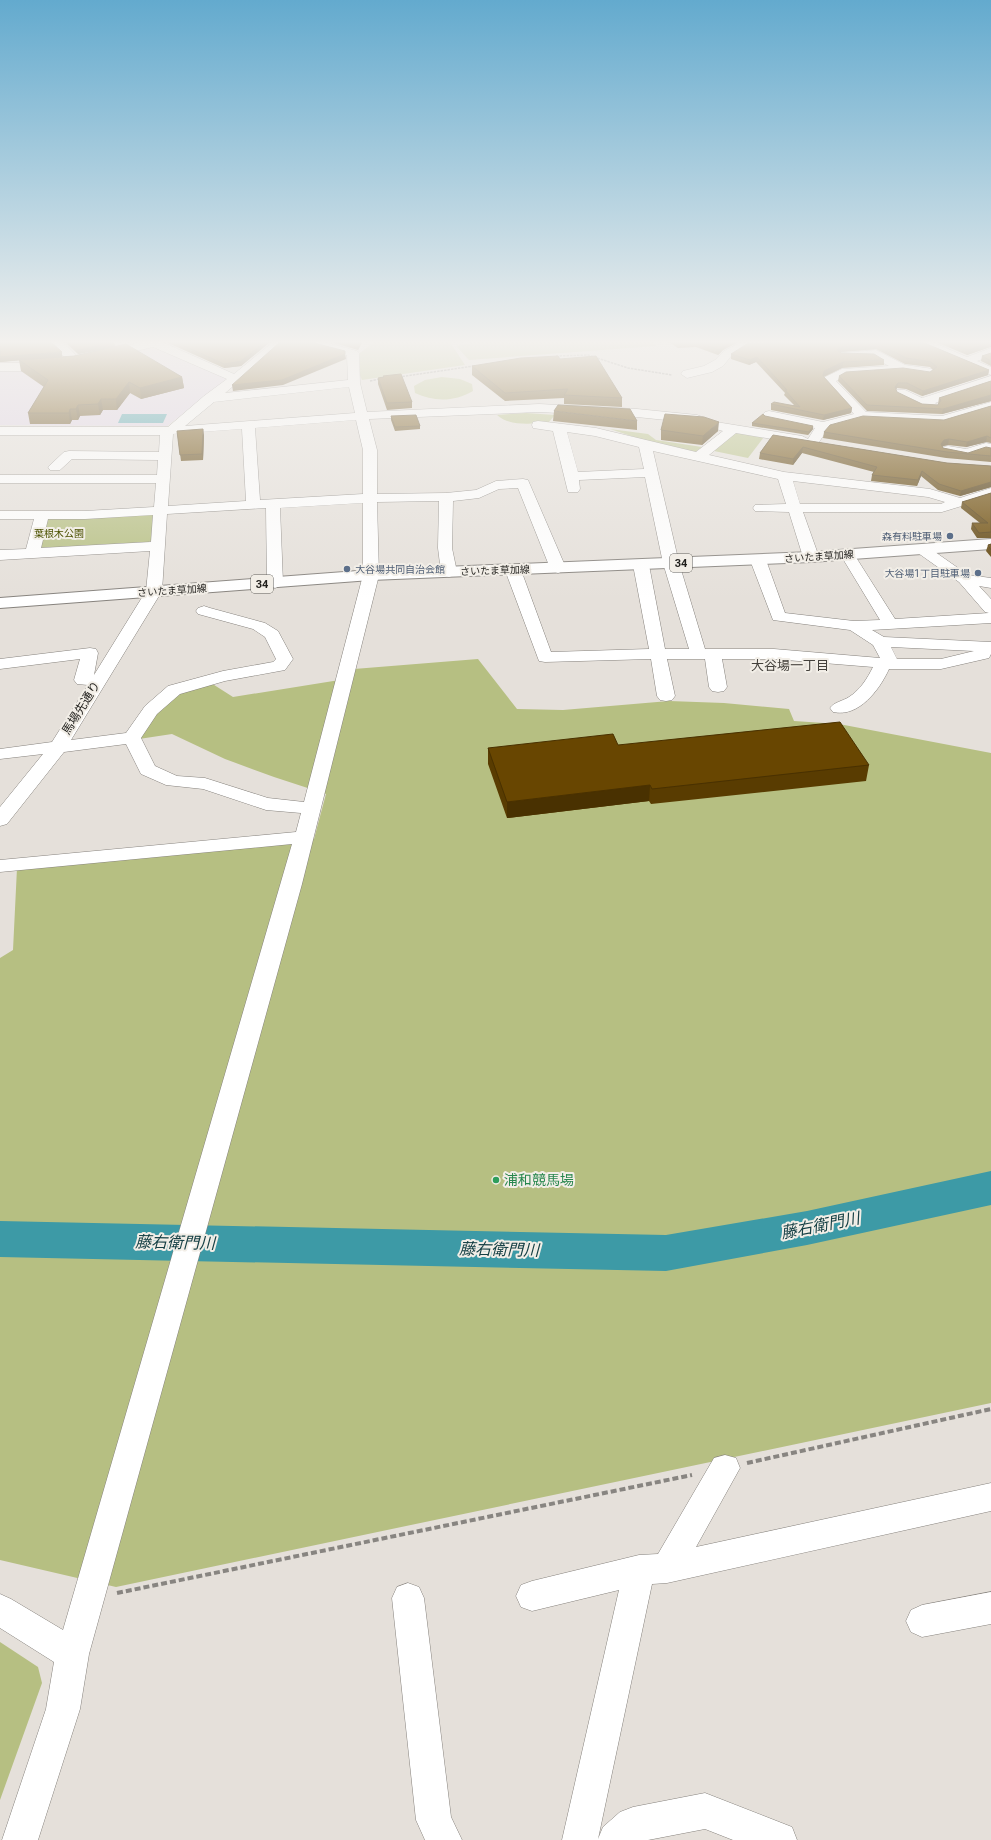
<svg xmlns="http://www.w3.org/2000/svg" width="991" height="1840" font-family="Roboto,'Noto Sans JP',sans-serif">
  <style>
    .education { fill: #dfd2e5 }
    .green { fill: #b6bf82 }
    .water { fill: #3d9aa6 }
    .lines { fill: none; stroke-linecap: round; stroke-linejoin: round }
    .river { fill: #3d9aa6; fill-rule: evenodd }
    .minor-casing { stroke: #86827d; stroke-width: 1 }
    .major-casing { stroke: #86827d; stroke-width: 2 }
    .path-far1 { stroke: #888581; stroke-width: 1.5; stroke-dasharray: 2.5 1; stroke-linecap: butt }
    .path { stroke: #888581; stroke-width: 4; stroke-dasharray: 6 3; stroke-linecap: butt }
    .minor { fill: #fff; fill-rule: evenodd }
    .major { fill: #fff; fill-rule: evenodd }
    .wall { fill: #593c01 }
    .shaded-wall { fill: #493101 }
    .building { fill: #684601; stroke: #493101 }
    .service-dot { fill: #5c6f8a; stroke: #f2eee7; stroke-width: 1.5 }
    .leisure-dot { fill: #2e9e5b; stroke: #f2eee7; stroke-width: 1.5 }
    .labels { text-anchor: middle; stroke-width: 4; stroke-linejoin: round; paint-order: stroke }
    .far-park-label { font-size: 10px; fill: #4b5100; stroke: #f2eee7 }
    .far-service-label { font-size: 10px; fill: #4e5e75; stroke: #f2eee7; text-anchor: end }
    .far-street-label { font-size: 10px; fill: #201f1c; stroke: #f2eee7 }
    .shield { fill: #f2eee7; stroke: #5f5d59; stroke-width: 1 }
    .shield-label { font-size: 11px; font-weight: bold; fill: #201f1c }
    .street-label { font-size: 12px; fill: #201f1c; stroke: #f2eee7 }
    .neighbourhood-label { font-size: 13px; fill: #43403b; stroke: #f2eee7 }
    .near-leisure-label { font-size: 14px; fill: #27864d; stroke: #f2eee7; text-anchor: start }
    .near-water-label { font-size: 16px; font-style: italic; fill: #164045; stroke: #f2eee7 }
  </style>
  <rect width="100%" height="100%" fill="#e5e0da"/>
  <!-- education -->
  <path class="education" d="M 151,345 L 226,378 L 227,380 L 167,426 L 0,425 L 0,368 Z"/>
  <!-- green -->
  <path class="green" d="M 374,342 L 450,342 L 465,365 L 362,380 L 355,364 L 360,353 Z
    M 477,342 L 651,342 L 656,346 L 469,360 L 456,346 Z
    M 442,377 L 460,379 L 472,384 L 473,391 C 454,402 434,402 415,393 L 414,386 L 425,380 Z
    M 526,413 L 555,415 L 548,423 C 532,423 510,427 497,415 Z
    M 610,429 L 648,434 L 656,440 L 702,447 L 693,454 L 649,442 Z
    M 736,432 L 764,437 L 748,458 L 714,451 Z
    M 150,514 L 154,516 L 152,540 L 149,542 L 40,548 L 47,519 Z
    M 478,659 L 517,709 L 563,710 L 669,701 L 724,703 L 789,709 L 794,721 L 839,724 L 991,753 L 991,1403 L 116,1587 L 0,1560 L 0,958 L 13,950 L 17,868 L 314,839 L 326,794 L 274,777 L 225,759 L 172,734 L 139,739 L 154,715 L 176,694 L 211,683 L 233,697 L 352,678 L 354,669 Z
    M 0,1642 L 38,1667 L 42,1683 L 0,1800 Z"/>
  <!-- water -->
  <path class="water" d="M 122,414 L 167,414 L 163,423 L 118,423 Z"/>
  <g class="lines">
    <!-- river -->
    <path class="river" d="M 991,1171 L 991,1205 L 807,1245 L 666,1271 L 0,1257 L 0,1221 L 666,1235 L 807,1211 Z"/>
    <defs>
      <path id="minor" d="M 49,342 L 62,342 L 82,361 L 80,364 L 72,364 Z
        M 142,342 L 162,342 L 234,374 L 273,342 L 286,342 L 225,393 L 348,380 L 347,355 L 305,344 L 303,342 L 324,342 L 357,351 L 359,353 L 360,383 L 367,412 L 539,404 L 637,409 L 697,415 L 716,422 L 802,436 L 808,439 L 815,428 L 765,418 L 763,415 L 765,412 L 769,411 L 823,422 L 854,414 L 825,383 L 823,380 L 825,377 L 842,369 L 889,366 L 874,358 L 840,357 L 838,355 L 840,353 L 876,350 L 905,365 L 933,369 L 935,372 L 929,376 L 902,372 L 845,376 L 836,381 L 866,412 L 942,416 L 991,402 L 991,410 L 943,424 L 862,420 L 828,429 L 817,445 L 812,446 L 806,443 L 802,444 L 736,433 L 709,455 L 784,472 L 930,489 L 960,498 L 991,488 L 991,497 L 942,512 L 803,512 L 819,557 L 816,560 L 811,562 L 806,560 L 803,557 L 789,512 L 755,511 L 753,508 L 755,505 L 786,504 L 778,479 L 653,451 L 679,563 L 705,649 L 774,649 L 880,658 L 873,645 L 850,630 L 773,620 L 750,560 L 753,557 L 758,555 L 763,557 L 766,560 L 785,613 L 854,621 L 880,620 L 840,554 L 842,551 L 847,550 L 852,551 L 895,619 L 989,613 L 985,612 L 959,582 L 918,553 L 916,550 L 918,547 L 923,546 L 928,547 L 968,575 L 991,578 L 991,588 L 979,586 L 991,599 L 991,623 L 872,630 L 884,637 L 991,642 L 991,654 L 989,658 L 941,669 L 889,669 C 880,689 859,718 833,712 L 830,708 C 834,702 843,701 849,697 C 860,690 867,679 873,667 L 774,659 L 722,659 L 727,687 L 724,691 L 718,692 L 712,691 L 709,687 L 705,659 L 667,659 L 675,696 L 672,700 L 666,701 L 660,700 L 657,696 L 651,659 L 545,662 L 539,661 L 505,570 L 508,567 L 513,565 L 518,567 L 521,570 L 551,652 L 649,649 L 633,565 L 636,562 L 641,560 L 646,562 L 649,565 L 665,649 L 689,649 L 663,563 L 645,477 L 579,480 L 580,489 L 578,492 L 568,492 L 553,431 L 533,428 L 532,425 L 533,422 L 538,421 L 596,428 L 696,452 L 723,431 L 695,423 L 637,417 L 539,412 L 369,419 L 377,450 L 377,494 L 446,493 L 476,490 L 496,481 L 523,479 L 528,480 L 566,568 L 563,571 L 558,573 L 553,571 L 550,568 L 518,488 L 499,489 L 479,498 L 453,501 L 452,548 L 457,572 L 454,575 L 449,577 L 444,575 L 441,572 L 438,548 L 439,501 L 377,502 L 379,575 L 302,884 L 89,1654 L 80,1709 L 38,1840 L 2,1840 L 46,1709 L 54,1662 L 0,1628 L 0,1594 L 11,1599 L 63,1630 L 292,844 L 0,872 L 0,860 L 296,832 L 301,813 L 266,810 L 203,789 L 166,785 L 141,774 L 126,744 L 64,752 L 7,824 L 0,826 L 0,807 L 43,754 L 0,759 L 0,749 L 52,742 L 88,685 L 77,684 L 74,680 L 80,659 L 0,669 L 0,659 L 90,648 L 96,649 L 98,653 L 94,675 L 146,591 L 150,551 L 0,560 L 0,550 L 26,549 L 34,519 L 0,519 L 0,511 L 85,511 L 154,507 L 156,483 L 0,483 L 0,475 L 157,475 L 158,460 L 72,459 L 60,470 L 50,470 L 48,467 L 64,452 L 69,451 L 159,452 L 160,435 L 0,435 L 0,427 L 168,427 L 204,396 L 227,379 L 153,347 L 106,358 L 100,354 L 102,352 ZM 349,387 L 355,413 L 185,426 L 214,402 ZM 356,420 L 363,450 L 363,494 L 260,500 L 255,428 ZM 242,429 L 246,501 L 168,506 L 173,434 ZM 567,432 L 595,436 L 639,447 L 644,469 L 578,472 ZM 793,481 L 928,497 L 945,502 L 941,504 L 800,504 ZM 363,503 L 363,575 L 304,802 L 268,798 L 205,778 L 177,776 L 155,766 L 141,738 L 157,714 L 180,694 L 225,681 L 285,670 L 293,659 L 278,631 L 265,623 L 210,608 L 204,606 L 198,608 L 196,611 L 198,614 L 253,629 L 265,637 L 276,659 L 273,662 L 223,671 L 168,686 L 145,706 L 126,733 L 71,740 L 162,591 L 167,514 L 266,508 L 267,583 L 270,586 L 275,588 L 280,586 L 283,583 L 280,508 ZM 153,515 L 151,542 L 41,548 L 48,519 L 85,519 ZM 891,647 L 974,651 L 941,659 L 897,659 Z
        M 795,342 L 789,345 L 746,348 L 732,355 L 723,366 L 712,372 L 687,378 L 681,374 L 683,371 L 704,366 L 715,360 L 724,351 L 740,343 Z
        M 915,342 L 932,342 L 967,357 L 991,348 L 991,356 L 977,361 L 991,367 L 991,375 L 917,344 Z
        M 48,361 L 52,362 L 54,365 L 52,368 L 32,371 L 0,371 L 0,363 L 32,363 Z
        M 991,376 L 991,384 L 935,403 L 939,406 L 937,409 C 924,412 909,401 897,396 L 895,393 L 897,390 L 905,390 L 922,398 Z
        M 986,443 L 991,444 L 991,453 L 985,451 L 967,457 L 943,453 L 941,450 L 943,447 L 948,446 L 966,449 Z
        M 725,1455 L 736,1458 L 740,1468 L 696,1547 L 991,1483 L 991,1511 L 667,1583 L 652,1584 L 598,1839 L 603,1827 L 620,1812 L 633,1807 L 705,1793 L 792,1827 L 797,1840 L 733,1840 L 705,1829 L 648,1840 L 562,1840 L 619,1590 L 532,1611 L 521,1607 L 516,1596 L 521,1585 L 532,1581 L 639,1555 L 658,1554 L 714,1458 Z
        M 408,1583 L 419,1587 L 424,1598 L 451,1817 L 462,1840 L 425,1840 L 416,1820 L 392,1598 L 397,1587 Z
        M 991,1592 L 991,1624 L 922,1637 L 911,1632 L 906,1621 L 911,1610 L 922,1605 Z"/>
      <path id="major" d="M 991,539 L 991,549 L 811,562 L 371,580 L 0,608 L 0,598 L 371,570 L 811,552 Z"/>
    </defs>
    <!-- minor casing -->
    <use href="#minor" class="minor-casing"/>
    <!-- major casing -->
    <use href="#major" class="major-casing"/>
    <!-- path-far1 -->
    <path class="path-far1" d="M 556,356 L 588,355 L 628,368 L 672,375
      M 399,377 L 474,366
      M 370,381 L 380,379"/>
    <!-- path -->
    <path class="path" d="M 747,1463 L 991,1409
      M 117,1593 L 692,1475"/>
    <!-- minor -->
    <use href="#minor" class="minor"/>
    <!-- major -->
    <use href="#major" class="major"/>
  </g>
  <!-- wall -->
  <path class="wall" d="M 0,342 L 62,352 L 62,357 L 74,356 L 110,348 L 78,354 L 65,342 L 114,342 L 115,346 L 182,377 L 184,388 L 141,399 L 130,393 L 117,410 L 103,410 L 100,415 L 80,416 L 78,420 L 72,420 L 70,424 L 30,424 L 28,413 L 44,387 L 21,371 L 19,360 L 0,362 Z
    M 166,342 L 270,342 L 241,366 L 224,368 Z
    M 331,342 L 362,342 L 358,350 Z
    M 669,342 L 738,342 L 723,350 L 718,355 L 696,347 L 678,348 Z
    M 779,342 L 922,342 L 989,370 L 988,375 L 922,396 L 906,389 L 897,388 L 896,390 L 897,392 L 922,404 L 938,405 L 939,404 L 938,404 L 939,398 L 991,381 L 991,401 L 942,414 L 867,411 L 838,381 L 839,376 L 930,372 L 933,370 L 930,367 L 905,364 L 876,349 L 839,352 L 841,353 L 884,360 L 884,365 L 842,368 L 824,377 L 852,408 L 851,413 L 823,420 L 771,410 L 771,404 L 794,405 L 784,395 L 785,393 L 756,362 L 749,365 L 731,359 L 731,354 Z
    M 936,342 L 991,342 L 991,347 L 990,347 L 967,355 Z
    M 991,353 L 991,366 L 981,361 L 982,356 Z
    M 560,359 L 622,398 L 622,407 L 564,404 L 564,398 L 505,401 L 472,375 L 472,366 Z
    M 383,376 L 412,402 L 412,408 L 387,410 L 378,384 L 378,378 L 383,377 Z
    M 991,406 L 991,443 L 986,442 L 966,447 L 948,445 L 943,446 L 942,446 L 943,448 L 968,453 L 991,448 L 991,462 L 946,458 L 823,438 L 824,432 L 944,420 Z
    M 554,411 L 637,421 L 637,430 L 553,421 Z
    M 391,416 L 420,426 L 420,429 L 395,431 L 391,420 Z
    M 765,416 L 813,429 L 808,435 L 752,426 L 752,423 Z
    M 661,430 L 718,431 L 702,445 L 661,440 Z
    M 177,431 L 204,435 L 203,460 L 181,461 Z
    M 773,435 L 947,463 L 991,466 L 991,487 L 960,496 L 938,490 L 921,476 L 917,486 L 871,481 L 872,475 L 874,472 L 802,453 L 793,465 L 759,459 L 760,453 Z
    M 991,493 L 991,538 L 977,538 L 971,529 L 972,523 L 980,523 L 961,508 L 962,502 Z
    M 991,544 L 991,557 L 986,551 L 988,545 Z
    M 618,745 L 869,765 L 866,781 L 651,804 L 649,801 L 507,818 L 488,764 L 488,748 Z"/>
  <!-- shaded-wall -->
  <path class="shaded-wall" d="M 114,342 L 115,347 L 78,354 L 78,350 Z
    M 265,342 L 270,342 L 241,366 L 224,368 L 224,364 Z
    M 359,342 L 362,342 L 358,350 L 357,345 Z
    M 729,342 L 738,342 L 723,350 L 718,355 L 719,350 L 724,345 Z
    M 990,342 L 991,342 L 990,347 L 967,355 L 968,350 Z
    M 877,343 L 876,349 L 839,352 L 837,350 L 840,347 Z
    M 62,352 L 62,357 L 0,362 L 0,357 Z
    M 345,354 L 346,359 L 283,385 L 233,391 L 232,385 Z
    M 757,357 L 756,362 L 749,365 L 750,360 Z
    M 843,362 L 842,368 L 824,376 L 822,381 L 824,371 Z
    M 989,370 L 988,375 L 922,396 L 923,391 Z
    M 182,377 L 184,388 L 141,399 L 140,388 Z
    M 129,382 L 130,393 L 117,410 L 116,399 Z
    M 898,383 L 897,388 L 894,392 L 895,387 Z
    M 991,395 L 991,401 L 942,414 L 943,409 Z
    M 101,399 L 103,410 L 100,415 L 98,404 Z
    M 78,405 L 80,416 L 78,420 L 76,409 Z
    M 852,408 L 851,413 L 823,420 L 824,415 Z
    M 70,409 L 72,420 L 70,424 L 69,413 Z
    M 719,422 L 718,431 L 702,445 L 703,436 Z
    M 813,426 L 813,429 L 808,435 L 809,432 Z
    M 203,429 L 204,435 L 203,460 L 202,454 Z
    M 987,436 L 986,442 L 966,447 L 967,442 Z
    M 949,439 L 948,445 L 943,446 L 940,449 L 941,444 L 944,440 Z
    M 803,447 L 802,453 L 793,465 L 793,459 Z
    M 922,471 L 921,476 L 917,486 L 918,480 Z
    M 991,482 L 991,487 L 960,496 L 961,491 Z
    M 650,785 L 649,801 L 507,818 L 507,802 Z"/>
  <!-- building -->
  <path class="building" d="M 0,342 L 51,342 L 62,352 L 0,357 Z
    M 69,342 L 113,342 L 78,350 Z
    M 176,342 L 265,342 L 241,361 L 224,364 Z
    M 280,342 L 310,342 L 345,351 L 345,354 L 282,380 L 232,385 Z
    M 348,342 L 359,342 L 357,345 Z
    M 698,342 L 729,342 L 724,345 L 719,350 Z
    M 779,342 L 922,342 L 989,370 L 923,391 L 907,383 L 898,383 L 895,387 L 897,392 L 922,404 L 938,405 L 941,400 L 939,398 L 991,381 L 991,395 L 943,409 L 867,405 L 839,376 L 846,372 L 903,368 L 930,372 L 937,367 L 931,362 L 906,358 L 877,343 L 840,347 L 837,350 L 841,353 L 874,354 L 884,360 L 843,362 L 824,371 L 823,376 L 852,408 L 824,415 L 771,404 L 774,402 L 800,407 L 785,390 L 787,390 L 757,357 L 750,360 L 731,354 L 747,344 Z
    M 949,342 L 990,342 L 968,350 Z
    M 126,344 L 182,377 L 140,388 L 129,382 L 116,399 L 101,399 L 98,404 L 78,405 L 76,409 L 70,409 L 69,413 L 28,413 L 48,380 L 19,360 L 74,356 Z
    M 991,353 L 991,361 L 982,356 Z
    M 558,356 L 560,359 L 596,356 L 622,398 L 564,395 L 568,389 L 505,393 L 472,366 L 521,358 Z
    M 401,374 L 412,402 L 387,403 L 378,378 L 384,377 L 383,376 Z
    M 558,405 L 630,409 L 637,421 L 554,411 Z
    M 991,406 L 991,438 L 987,436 L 967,442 L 949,439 L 944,440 L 941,444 L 943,448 L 968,453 L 986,447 L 991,448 L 991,456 L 947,452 L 824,432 L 830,425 L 863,416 L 944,420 Z
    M 665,414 L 704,417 L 719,422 L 703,436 L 661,430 Z
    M 763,414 L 765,416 L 813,426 L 809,432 L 752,423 Z
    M 416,415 L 420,426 L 395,427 L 391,416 Z
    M 203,429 L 202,454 L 180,455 L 177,431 Z
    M 773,435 L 947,463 L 991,466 L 991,482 L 961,491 L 939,484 L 922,471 L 918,480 L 872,475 L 877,467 L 803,447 L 793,459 L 760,453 Z
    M 991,493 L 991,532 L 979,533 L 972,523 L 988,523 L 962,502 Z
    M 991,544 L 991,550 L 988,545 Z
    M 840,722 L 869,765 L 652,789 L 650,785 L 507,802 L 488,748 L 613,734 L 618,745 Z"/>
  <!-- sky -->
  <linearGradient id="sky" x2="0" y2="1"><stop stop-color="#63aace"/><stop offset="0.57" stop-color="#f3f1ee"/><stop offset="1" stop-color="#f3f1ee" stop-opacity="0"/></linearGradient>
  <rect width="991" height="600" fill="url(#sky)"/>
  <!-- markers -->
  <g class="service-dot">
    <circle cx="950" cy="536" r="4"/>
    <circle cx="347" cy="569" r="4"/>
    <circle cx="978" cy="573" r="4"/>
  </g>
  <circle class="leisure-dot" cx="496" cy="1180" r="4"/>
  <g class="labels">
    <!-- far-park labels -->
    <g class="far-park-label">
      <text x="59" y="537">葉根木公園</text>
    </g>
    <!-- far-service labels -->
    <g class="far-service-label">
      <text x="942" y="540">森有料駐車場</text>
      <text x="355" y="573" text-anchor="start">大谷場共同自治会館</text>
      <text x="970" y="577">大谷場1丁目駐車場</text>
    </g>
    <!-- far-street labels -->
    <g class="far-street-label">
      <text transform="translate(819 556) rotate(-4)" y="4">さいたま草加線</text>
      <text transform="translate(495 570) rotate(-2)" y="4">さいたま草加線</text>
      <text transform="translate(172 590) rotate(-4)" y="4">さいたま草加線</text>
    </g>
    <!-- shield labels -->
    <g class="shield">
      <rect x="670" y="554" width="22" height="18" rx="3"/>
      <rect x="251" y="575" width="22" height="18" rx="3"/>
    </g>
    <g class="shield-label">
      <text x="681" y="567">34</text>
      <text x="262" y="588">34</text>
    </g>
    <!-- street labels -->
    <g class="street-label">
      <text transform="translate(81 708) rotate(-58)" y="4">馬場先通り</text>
    </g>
    <!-- neighbourhood labels -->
    <g class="neighbourhood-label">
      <text x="790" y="670">大谷場一丁目</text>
    </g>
    <!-- near-leisure labels -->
    <g class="near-leisure-label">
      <text x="504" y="1185">浦和競馬場</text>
    </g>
    <!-- near-water labels -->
    <g class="near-water-label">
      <text transform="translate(820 1225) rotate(-11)" y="6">藤右衛門川</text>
      <text transform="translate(175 1242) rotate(1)" y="6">藤右衛門川</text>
      <text transform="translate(499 1249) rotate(1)" y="6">藤右衛門川</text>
    </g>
  </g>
</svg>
